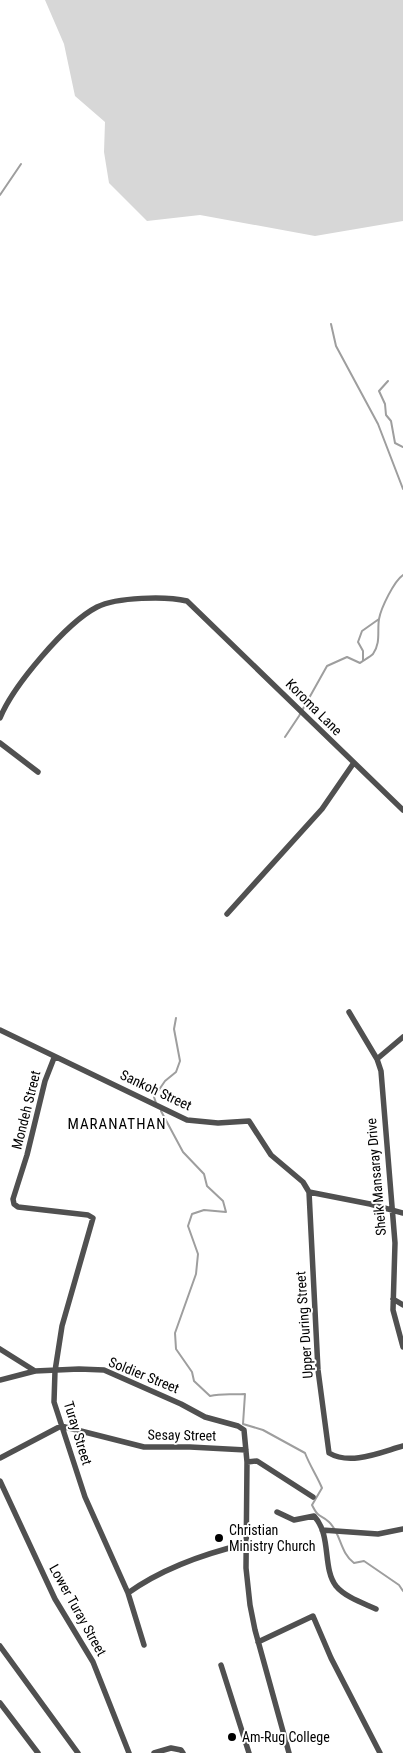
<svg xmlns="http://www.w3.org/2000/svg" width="403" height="1753" font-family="'Roboto Condensed',sans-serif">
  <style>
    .green { fill: #d7d7d7 }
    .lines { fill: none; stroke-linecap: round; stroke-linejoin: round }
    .stream { stroke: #9e9e9e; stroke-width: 2 }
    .minor { stroke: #505050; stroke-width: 5.5 }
    .poi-dot { fill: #000; stroke: #fff; stroke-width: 2 }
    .labels { text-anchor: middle; stroke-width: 4; stroke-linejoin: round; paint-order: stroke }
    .street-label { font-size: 14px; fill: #000; stroke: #fff }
    .poi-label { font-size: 14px; fill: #000; stroke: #fff; text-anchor: start }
    .neighbourhood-label { font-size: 15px; letter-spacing: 1px; fill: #000; stroke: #fff }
  </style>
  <rect width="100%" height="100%" fill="#fff"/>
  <!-- green -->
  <path class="green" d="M 45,0 L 403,0 L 403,221 L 315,236 L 200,215 L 147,221 L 109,183 L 104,152 L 105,122 L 75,96 L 64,44 Z"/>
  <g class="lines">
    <!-- stream -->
    <path class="stream" d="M 0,195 L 21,164
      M 331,324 L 336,346 L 378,424 L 403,489
      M 388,381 L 379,391 L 385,404 L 386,415 L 391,421 L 395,443 L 403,447
      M 363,661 L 363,651 L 358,642 L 362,631 L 379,619
      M 285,737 L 299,716 L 327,666 L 347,657 L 360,663 C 364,660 370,657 373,654 C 381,643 377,631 379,619 C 381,608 394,581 403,575
      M 156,1103 L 154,1097 L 165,1081 L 176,1072 L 180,1061 L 174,1029 L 176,1018
      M 161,1111 L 183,1152 L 204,1174 L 207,1186 L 223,1201 L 226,1212 L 204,1210 L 192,1214 L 188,1226 L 198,1254 L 196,1274 L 175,1333 L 176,1349 L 192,1372 L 194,1381 L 210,1396 C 223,1393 232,1395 245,1394 L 243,1424 L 263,1430 L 305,1453 C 310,1466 317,1476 322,1488 L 312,1505 C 319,1519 320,1514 329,1522 C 341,1533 340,1553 354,1563 L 364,1561 L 399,1585 L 403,1591"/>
    <!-- minor -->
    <path class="minor" d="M 0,718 C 13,686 66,623 97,607 C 117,597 166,596 187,601 L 403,810
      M 0,743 L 38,772
      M 227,914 L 322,809 L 353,764
      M 349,1012 L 377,1059 L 381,1071 L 395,1243 L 393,1310 L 403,1347
      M 0,1030 L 187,1120 L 218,1123 L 249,1121 L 271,1155 L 303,1182 L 309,1192
      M 54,1058 L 45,1081 L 27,1155 L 13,1199 L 14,1204 L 18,1207 L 88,1215 L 93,1218 L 62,1326 L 55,1371 L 54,1402 L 85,1497 L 128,1593 L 144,1645
      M 377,1059 L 403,1037
      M 309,1192 L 318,1370 L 329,1453 C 351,1466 381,1452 403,1446
      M 309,1192 L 370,1204 L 403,1213
      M 393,1299 L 403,1305
      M 0,1349 L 35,1371
      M 0,1380 L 35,1371 L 79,1369 L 104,1370 L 181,1404 L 205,1417 L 238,1426 L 244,1430 L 247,1462 L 246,1568 L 250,1605 L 255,1630 L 289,1753
      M 0,1458 L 61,1426 L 144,1447 L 190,1447 L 246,1450
      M 247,1462 L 257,1461 L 313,1497
      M 0,1481 L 55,1599 L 93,1662 L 129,1753
      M 277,1512 L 294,1520 L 314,1516 C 332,1535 322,1568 336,1586 C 345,1597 363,1603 376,1609
      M 322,1530 L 378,1534 L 403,1529
      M 128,1593 C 163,1568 203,1554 245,1544
      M 258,1642 L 313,1616 L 331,1658 L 380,1753
      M 0,1646 L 78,1753
      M 221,1665 L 249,1753
      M 0,1703 L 38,1753
      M 154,1753 L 171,1748 L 181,1750 L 183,1753"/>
  </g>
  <!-- markers -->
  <g class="poi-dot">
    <circle cx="219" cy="1538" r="5"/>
    <circle cx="232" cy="1737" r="5"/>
  </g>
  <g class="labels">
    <!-- street labels -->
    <g class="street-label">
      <text transform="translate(314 707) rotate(45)" y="5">Koroma Lane</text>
      <text transform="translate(156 1090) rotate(25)" y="5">Sankoh Street</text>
      <text transform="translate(26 1110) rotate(-76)" y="5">Mondeh Street</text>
      <text transform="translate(376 1177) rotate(-95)" y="5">Sheik Mansaray Drive</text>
      <text transform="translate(304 1325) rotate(-94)" y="5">Upper During Street</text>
      <text transform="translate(144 1375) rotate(22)" y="5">Soldier Street</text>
      <text transform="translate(78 1433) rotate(73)" y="5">Turay Street</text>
      <text transform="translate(182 1435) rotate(1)" y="5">Sesay Street</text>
      <text transform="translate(78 1610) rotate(61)" y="5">Lower Turay Street</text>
    </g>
    <!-- poi labels -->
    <g class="poi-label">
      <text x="229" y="1535">Christian<tspan x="229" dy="16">Ministry Church</tspan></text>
      <text x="242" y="1742">Am-Rug College</text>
    </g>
    <!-- neighbourhood labels -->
    <g class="neighbourhood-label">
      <text x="117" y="1129">MARANATHAN</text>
    </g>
  </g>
</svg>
